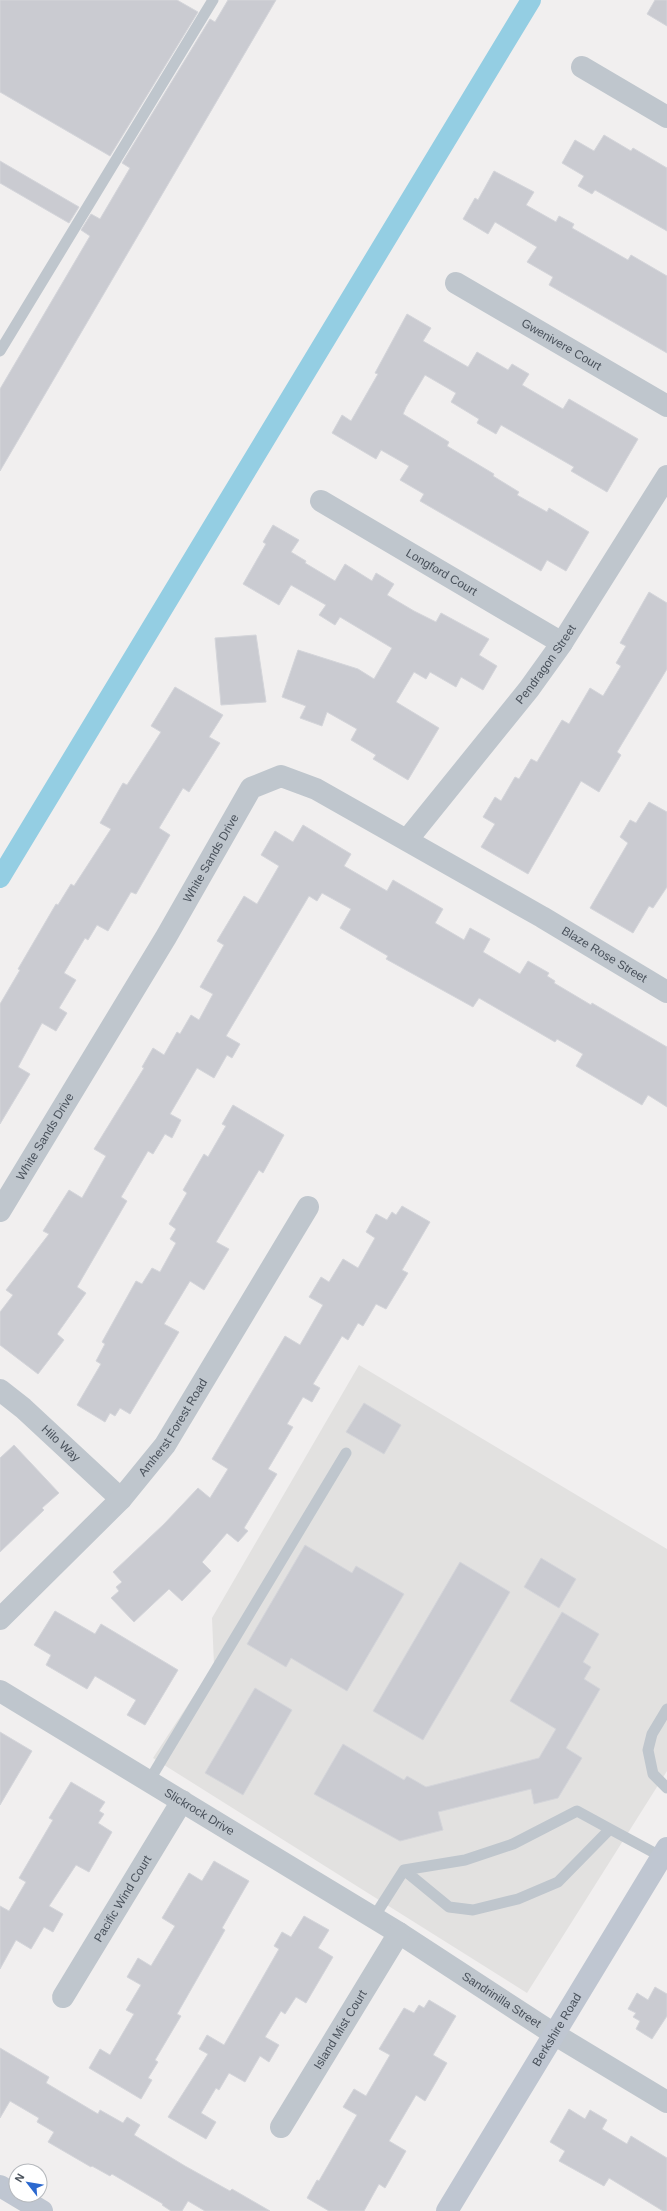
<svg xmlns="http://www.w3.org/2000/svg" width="667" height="2211" font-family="Helvetica,sans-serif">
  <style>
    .education { fill: #e2e1e0 }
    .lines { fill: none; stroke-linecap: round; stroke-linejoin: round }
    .canal { stroke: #94cee3; stroke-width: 20 }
    .building { fill: #cacbd1; stroke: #d4d5da }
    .lane { stroke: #bfc6cd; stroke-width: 11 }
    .street { stroke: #bfc6cd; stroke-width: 22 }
    .secondary { stroke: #bfc6d1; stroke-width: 22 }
    .labels { text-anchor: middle; stroke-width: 3.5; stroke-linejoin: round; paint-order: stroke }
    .street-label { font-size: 12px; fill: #49515b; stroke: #fff }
  </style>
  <rect width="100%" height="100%" fill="#f1efef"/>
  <!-- education -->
  <path class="education" d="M 359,1365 L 667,1549 L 667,1771 L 527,1993 L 153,1758 L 214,1665 L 212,1618 Z"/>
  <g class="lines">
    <!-- canal -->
    <path class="canal" d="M 0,878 L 531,0"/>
  </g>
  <!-- building -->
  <path class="building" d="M 0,0 L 177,0 L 198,12 L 110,156 L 0,92 Z
    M 228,0 L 276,0 L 0,471 L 0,389 L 90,236 L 81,230 L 91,214 L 100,219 L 130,168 L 122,163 L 210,19 L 215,22 Z
    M 655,0 L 667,0 L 667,26 L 647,14 Z
    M 604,135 L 631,151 L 633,148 L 667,168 L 667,231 L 595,190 L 592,194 L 578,186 L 584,176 L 562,163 L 575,140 L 594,151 Z
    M 0,161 L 79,207 L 69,223 L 0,183 Z
    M 494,171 L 534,192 L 526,205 L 556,222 L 559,216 L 574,224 L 572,228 L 628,260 L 631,255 L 667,276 L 667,353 L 549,285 L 553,277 L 527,262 L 537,247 L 495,222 L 488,234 L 463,219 L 475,198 L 478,200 Z
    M 407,314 L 431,328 L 423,341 L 468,367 L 477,352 L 508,370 L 512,364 L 529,374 L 522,385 L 563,409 L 569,399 L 638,439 L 607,492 L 571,471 L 574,467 L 501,425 L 496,434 L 477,423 L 479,419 L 451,402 L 456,393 L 425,375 L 406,407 L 403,414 L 449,442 L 447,446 L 494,474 L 493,476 L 519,492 L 517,495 L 547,512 L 549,508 L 589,532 L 566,571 L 547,560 L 541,571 L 420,501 L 424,494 L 400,480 L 409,466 L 381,450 L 376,459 L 332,433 L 342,415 L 351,421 L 378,374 L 375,373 Z
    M 273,525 L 299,540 L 291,552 L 306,561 L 305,563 L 335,581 L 345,564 L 372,581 L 376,573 L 394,584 L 387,595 L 414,611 L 436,622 L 441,613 L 489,639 L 479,655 L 497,666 L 483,690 L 461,677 L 456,687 L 430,672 L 426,679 L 414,672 L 396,702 L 439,728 L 408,780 L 373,759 L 376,755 L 351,740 L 357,729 L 327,712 L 322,726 L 300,718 L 306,706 L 282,697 L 298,650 L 358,669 L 374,679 L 392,648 L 340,617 L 335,625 L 319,615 L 326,605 L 291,585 L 279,605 L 243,584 L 266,544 L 263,542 Z
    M 649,592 L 667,603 L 667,669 L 617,752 L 621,755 L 599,792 L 581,781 L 528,874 L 481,847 L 495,824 L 483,817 L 495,797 L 501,801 L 515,777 L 519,779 L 531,759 L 537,762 L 562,720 L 569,724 L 590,688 L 603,696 L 621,666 L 616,663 L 626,646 L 620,643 Z
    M 256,635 L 266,702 L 221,705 L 215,638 Z
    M 175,687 L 223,715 L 209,737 L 220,743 L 189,792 L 183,788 L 159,828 L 170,835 L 136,894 L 131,892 L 108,931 L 97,925 L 88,940 L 85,938 L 64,973 L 76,980 L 59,1008 L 67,1013 L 56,1031 L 42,1023 L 18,1067 L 30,1074 L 0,1124 L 0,1004 L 20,970 L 18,969 L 56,904 L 58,905 L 71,884 L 74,886 L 111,829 L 100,823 L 123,783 L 127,785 L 161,732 L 151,726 Z
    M 649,802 L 667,812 L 667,887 L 653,908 L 649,906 L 633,933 L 590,908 L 628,843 L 620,837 L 630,820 L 636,823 Z
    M 303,825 L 351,854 L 344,866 L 387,891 L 393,880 L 443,909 L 435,923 L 464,940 L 470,928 L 490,939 L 483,952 L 520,974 L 528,961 L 549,973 L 547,976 L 555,981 L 554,983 L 591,1005 L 592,1003 L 667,1047 L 667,1107 L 648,1095 L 642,1105 L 576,1066 L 583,1054 L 557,1039 L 555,1042 L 479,998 L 473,1007 L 386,959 L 388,956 L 340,928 L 351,909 L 322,893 L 317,901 L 309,896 L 226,1036 L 240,1044 L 232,1058 L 227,1055 L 214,1078 L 197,1068 L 170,1114 L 181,1120 L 172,1138 L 165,1134 L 153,1154 L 148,1151 L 121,1197 L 127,1201 L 77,1287 L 86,1293 L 57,1334 L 64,1340 L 38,1374 L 0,1345 L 0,1312 L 13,1295 L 6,1290 L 49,1234 L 43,1231 L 69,1190 L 82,1198 L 106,1156 L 94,1149 L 144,1068 L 142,1067 L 153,1048 L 164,1055 L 177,1032 L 180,1034 L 191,1015 L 199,1020 L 213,994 L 200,987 L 224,945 L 217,941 L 244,896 L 257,904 L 279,866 L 261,855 L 275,831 L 293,842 Z
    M 233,1105 L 284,1135 L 263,1173 L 259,1170 L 216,1242 L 229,1249 L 204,1290 L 190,1281 L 164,1324 L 179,1332 L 130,1414 L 120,1408 L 115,1416 L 110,1413 L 105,1422 L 77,1405 L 101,1364 L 96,1361 L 105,1344 L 102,1342 L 136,1281 L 142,1284 L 152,1268 L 160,1272 L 176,1243 L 170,1239 L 176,1229 L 169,1224 L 187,1193 L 183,1190 L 204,1154 L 208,1157 L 226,1126 L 222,1124 Z
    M 402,1206 L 430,1222 L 402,1270 L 408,1273 L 386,1309 L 376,1304 L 363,1326 L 358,1323 L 348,1340 L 342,1336 L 313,1384 L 320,1388 L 312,1402 L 303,1397 L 287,1424 L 293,1427 L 268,1469 L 277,1474 L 244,1528 L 248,1531 L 238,1542 L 227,1533 L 202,1562 L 211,1571 L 182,1601 L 169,1589 L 134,1622 L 111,1598 L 119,1591 L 116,1587 L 122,1582 L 113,1572 L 164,1524 L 198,1488 L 210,1498 L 228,1469 L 212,1459 L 285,1336 L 300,1345 L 323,1305 L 309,1297 L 321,1277 L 329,1282 L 343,1259 L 358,1268 L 375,1238 L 366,1232 L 376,1214 L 387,1220 L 392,1212 L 396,1215 Z
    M 364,1403 L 401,1425 L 384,1454 L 346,1432 Z
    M 14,1445 L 59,1493 L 42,1508 L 44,1510 L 0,1552 L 0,1458 Z
    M 305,1545 L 352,1573 L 356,1566 L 404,1594 L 347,1691 L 291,1658 L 286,1667 L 247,1644 Z
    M 541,1558 L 576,1579 L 559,1608 L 524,1587 Z
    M 460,1562 L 510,1592 L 423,1740 L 373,1711 Z
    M 55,1611 L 95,1634 L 101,1624 L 178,1670 L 145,1725 L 127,1715 L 136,1700 L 95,1676 L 87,1689 L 46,1665 L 51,1655 L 34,1645 Z
    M 562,1612 L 599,1634 L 583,1662 L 591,1667 L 584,1679 L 600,1689 L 566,1748 L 582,1758 L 558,1798 L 534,1804 L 531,1789 L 438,1812 L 443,1830 L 400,1841 L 314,1794 L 343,1744 L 404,1780 L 407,1776 L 426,1787 L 539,1758 L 556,1729 L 510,1701 Z
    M 255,1688 L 292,1710 L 243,1795 L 205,1773 Z
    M 0,1732 L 32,1751 L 0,1805 Z
    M 71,1782 L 105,1802 L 99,1811 L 104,1814 L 98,1823 L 112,1832 L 89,1872 L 76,1865 L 49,1906 L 63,1914 L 53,1932 L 44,1927 L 31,1949 L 16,1940 L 0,1969 L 0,1906 L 9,1911 L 26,1882 L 19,1878 L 53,1820 L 49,1818 Z
    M 214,1861 L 249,1881 L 222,1928 L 225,1930 L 177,2014 L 181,2016 L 155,2060 L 158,2062 L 148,2078 L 152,2080 L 141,2099 L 89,2068 L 100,2049 L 110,2055 L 134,2014 L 126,2010 L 141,1985 L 127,1977 L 138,1958 L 151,1966 L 175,1926 L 162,1918 L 189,1873 L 202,1881 Z
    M 304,1916 L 329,1930 L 318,1948 L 333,1957 L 306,2003 L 296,1997 L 285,2014 L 281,2011 L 265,2037 L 279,2045 L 269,2062 L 260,2056 L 245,2082 L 229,2073 L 219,2090 L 216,2088 L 201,2113 L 216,2122 L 206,2139 L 168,2117 L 208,2054 L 199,2049 L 207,2035 L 224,2045 L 279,1949 L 274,1946 L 282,1932 L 291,1937 Z
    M 655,1987 L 667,1994 L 667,2016 L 652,2039 L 636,2029 L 640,2021 L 633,2017 L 636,2013 L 628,2009 L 637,1993 L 648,2000 Z
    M 429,2000 L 456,2016 L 433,2055 L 447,2063 L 425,2101 L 416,2095 L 389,2141 L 406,2151 L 385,2188 L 379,2184 L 364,2211 L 329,2211 L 307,2198 L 317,2180 L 319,2181 L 357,2115 L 343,2107 L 354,2089 L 366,2096 L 390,2055 L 379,2049 L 404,2008 L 414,2013 L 419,2005 L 424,2008 Z
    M 0,2048 L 49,2077 L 46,2083 L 98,2114 L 100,2110 L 123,2123 L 127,2117 L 140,2125 L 134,2135 L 185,2166 L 230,2191 L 232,2189 L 270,2211 L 205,2211 L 188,2201 L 182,2211 L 171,2211 L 162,2205 L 163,2204 L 112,2174 L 110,2176 L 92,2166 L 91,2167 L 48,2142 L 54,2132 L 37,2122 L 39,2118 L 10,2101 L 0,2118 Z
    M 569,2109 L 585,2119 L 590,2110 L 607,2120 L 602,2129 L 627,2144 L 631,2136 L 667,2158 L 667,2211 L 663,2211 L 609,2178 L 604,2186 L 559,2161 L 565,2151 L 550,2142 Z"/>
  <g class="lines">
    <!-- lane -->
    <path class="lane" d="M 0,351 L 213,0
      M 667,1709 L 652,1734 L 648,1750 L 653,1774 L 667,1788
      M 149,1781 L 346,1453
      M 404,1870 L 449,1907 L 473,1910 L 518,1899 L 558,1882 L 610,1829 L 662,1857
      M 374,1917 L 404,1870 L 465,1860 L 513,1844 L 577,1811 L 610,1829"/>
    <!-- street -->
    <g class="street">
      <path d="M 582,67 L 667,117"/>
      <path id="s1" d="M 456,283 L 667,406"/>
      <path id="s2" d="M 321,501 L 562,643"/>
      <path id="s3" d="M 407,840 L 529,689 L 562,643 L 667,476"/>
      <path id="s4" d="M 0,1211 L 166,937 L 251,788 L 281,776 L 316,789 L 542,917 L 667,992"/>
      <path id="s5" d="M 0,1390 L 23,1408 L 121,1499"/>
      <path id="s6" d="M 0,1619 L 121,1499 L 165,1445 L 308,1207"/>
      <path id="s7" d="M 0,1691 L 399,1933 L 554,2034 L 667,2102"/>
      <path id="s8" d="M 63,1997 L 182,1801"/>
      <path id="s9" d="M 281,2127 L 399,1933"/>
    </g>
    <!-- secondary -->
    <g class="secondary">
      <path d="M 0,2186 L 42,2211"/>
      <path id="s10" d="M 447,2211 L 667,1848"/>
    </g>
  </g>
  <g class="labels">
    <!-- street labels -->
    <g class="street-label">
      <text dy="4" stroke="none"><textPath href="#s1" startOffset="122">Gwenivere Court</textPath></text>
      <text dy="4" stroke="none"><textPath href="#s2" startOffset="140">Longford Court</textPath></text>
      <text dy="4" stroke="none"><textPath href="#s3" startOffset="224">Pendragon Street</textPath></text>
      <text dy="4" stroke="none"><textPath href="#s4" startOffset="411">White Sands Drive</textPath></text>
      <text dy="4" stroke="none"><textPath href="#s4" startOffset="894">Blaze Rose Street</textPath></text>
      <text dy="4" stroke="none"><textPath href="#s4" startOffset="87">White Sands Drive</textPath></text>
      <text dy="4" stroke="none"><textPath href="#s6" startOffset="259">Amherst Forest Road</textPath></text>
      <text dy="4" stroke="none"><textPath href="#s5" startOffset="81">Hilo Way</textPath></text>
      <text dy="4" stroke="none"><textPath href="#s7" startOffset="233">Slickrock Drive</textPath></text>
      <text dy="4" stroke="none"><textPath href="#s8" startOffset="115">Pacific Wind Court</textPath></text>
      <text dy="4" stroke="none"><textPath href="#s7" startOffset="589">Sandrinilla Street</textPath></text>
      <text dy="4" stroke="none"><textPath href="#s10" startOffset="212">Berkshire Road</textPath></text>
      <text dy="4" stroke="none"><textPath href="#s9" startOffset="114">Island Mist Court</textPath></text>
    </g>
  </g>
  <!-- north arrow -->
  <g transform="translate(28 2183) rotate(301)"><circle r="19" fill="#ffffff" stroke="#b6b9bd"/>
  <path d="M0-3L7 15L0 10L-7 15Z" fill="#2c69cf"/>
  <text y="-6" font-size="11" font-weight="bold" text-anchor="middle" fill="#49515b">N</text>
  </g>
</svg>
